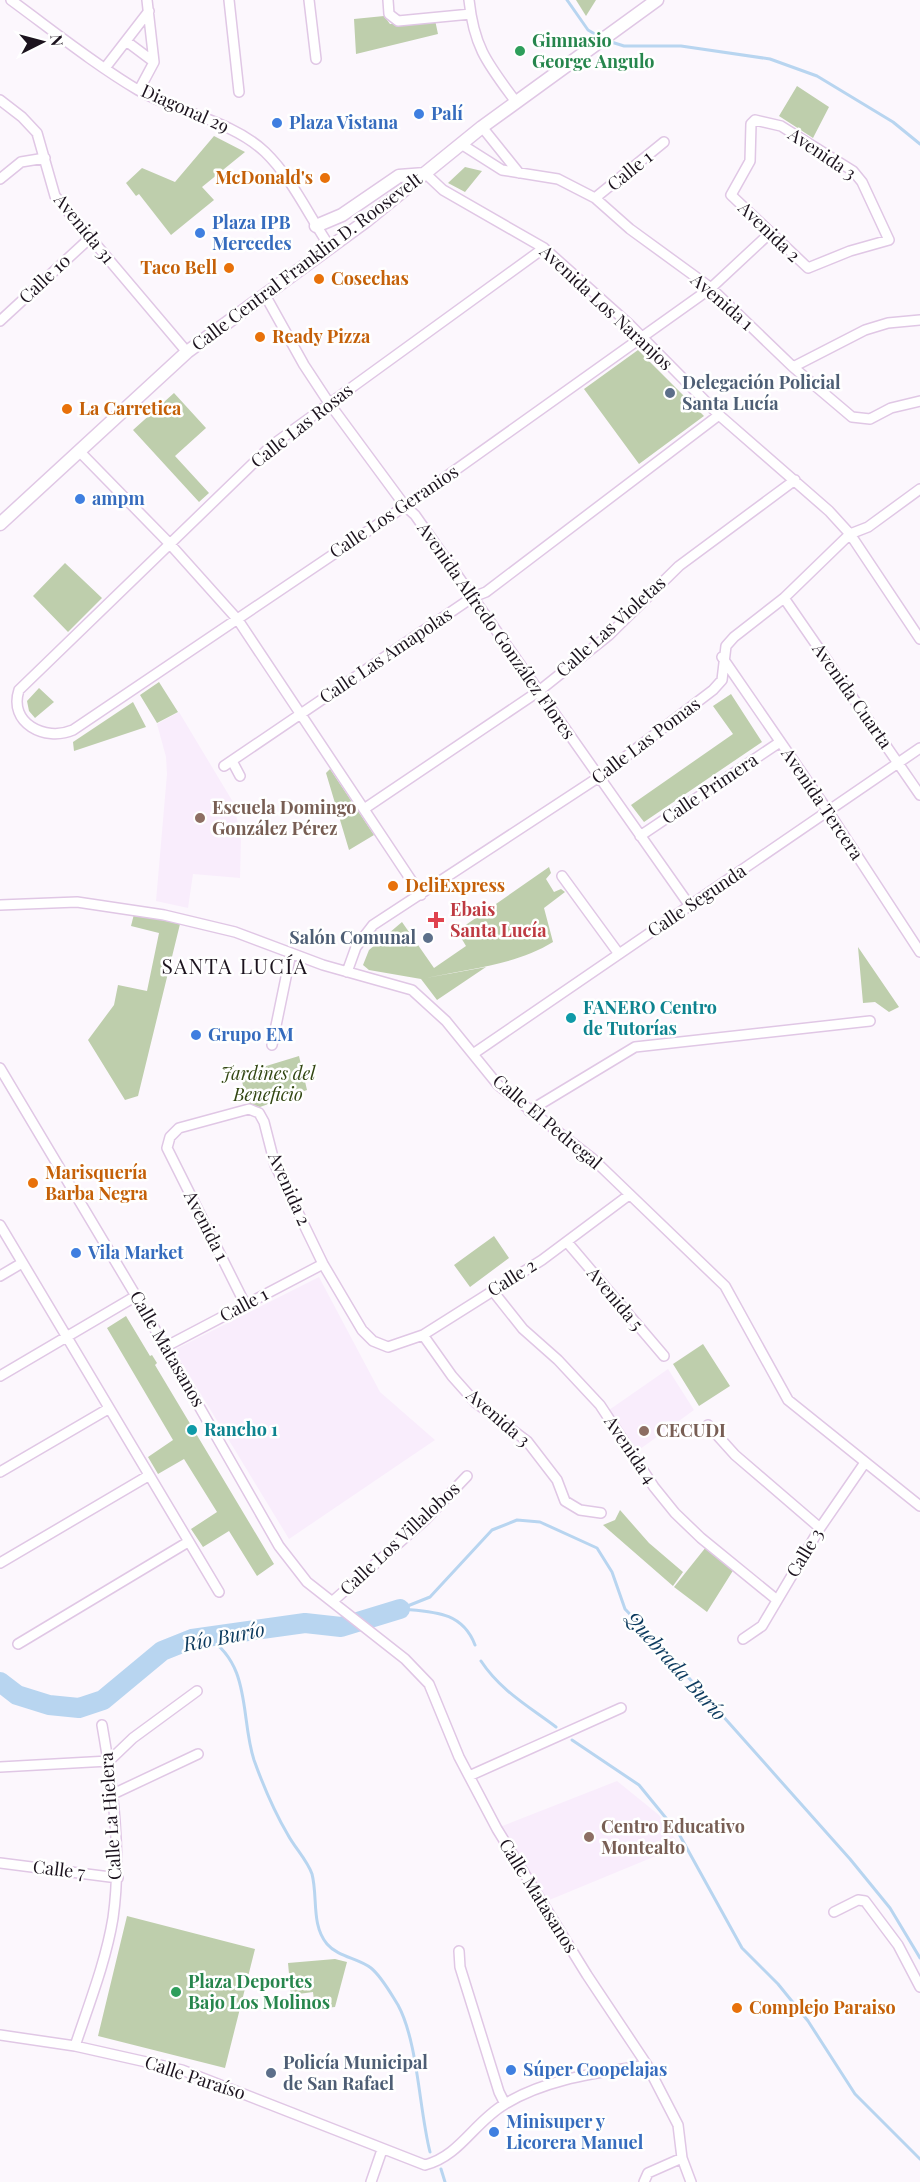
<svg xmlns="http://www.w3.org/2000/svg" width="920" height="2182" font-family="'Playfair Display',serif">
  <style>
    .built { fill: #f9edfc }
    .green { fill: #beceac }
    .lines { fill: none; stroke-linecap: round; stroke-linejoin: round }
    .stream { stroke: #b8d5f0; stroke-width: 3 }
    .river { stroke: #b8d5f0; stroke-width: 20 }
    .street-casing { stroke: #e0c7e5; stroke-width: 12 }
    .secondary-casing { stroke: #e0c7e5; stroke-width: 15 }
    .street { stroke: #fff; stroke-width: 9 }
    .secondary { stroke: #fff; stroke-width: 12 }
    .leisure-dot { fill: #2e9e5b; stroke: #fff; stroke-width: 2 }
    .shop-dot { fill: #3f7fe0; stroke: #fff; stroke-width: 2 }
    .food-dot { fill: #e8710a; stroke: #fff; stroke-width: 2 }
    .service-dot { fill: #5c6f8a; stroke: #fff; stroke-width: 2 }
    .education-dot { fill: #8d6e63; stroke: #fff; stroke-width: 2 }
    .health-dot { fill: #e0444e; stroke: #fff; stroke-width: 2 }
    .culture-dot { fill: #0f9aa8; stroke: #fff; stroke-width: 2 }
    .labels { text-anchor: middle; stroke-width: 5; stroke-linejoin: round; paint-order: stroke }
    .leisure-label { font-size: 18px; font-weight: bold; fill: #27864d; stroke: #fff; text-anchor: start }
    .street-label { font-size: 18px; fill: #1c131e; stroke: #fff }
    .shop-label { font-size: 18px; font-weight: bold; fill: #366cbe; stroke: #fff; text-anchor: start }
    .food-label { font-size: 18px; font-weight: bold; fill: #c56008; stroke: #fff; text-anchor: start }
    .service-label { font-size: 18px; font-weight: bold; fill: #4e5e75; stroke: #fff; text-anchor: start }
    .education-label { font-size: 18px; font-weight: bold; fill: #785e54; stroke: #fff; text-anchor: start }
    .health-label { font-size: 18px; font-weight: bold; fill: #be3a42; stroke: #fff; text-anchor: start }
    .culture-label { font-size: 18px; font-weight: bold; fill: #0d838f; stroke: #fff; text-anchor: start }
    .park-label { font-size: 18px; font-style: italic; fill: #324612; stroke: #fff }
    .water-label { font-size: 20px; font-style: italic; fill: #0c3a5e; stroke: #fff }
    .quarter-label { font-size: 21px; letter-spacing: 1.5px; fill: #1c131e; stroke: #fff }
  </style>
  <rect width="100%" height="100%" fill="#fcf7fd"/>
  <!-- built -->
  <path class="built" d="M 179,712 L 233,802 L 241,837 L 240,878 L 193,874 L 188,908 L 156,901 L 167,774 L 166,757 L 157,724 Z
    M 319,1277 L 380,1392 L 435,1440 L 289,1539 L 174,1350 Z
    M 668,1369 L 694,1410 L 636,1452 L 609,1410 Z
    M 617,1781 L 659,1815 L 680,1846 L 542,1903 L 500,1827 Z"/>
  <!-- green -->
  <path class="green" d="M 576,0 L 596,0 L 586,16 Z
    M 384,16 L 390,24 L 435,20 L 438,34 L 356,54 L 354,19 Z
    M 797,86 L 829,107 L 813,138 L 779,116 Z
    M 214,136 L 245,152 L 202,187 L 214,200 L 171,235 L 139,194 L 136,196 L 126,183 L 142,168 L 175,182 Z
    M 465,167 L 482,171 L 465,192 L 448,183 Z
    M 638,350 L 704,416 L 639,464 L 584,389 Z
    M 174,393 L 206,428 L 175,456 L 209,493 L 199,502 L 133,430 Z
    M 65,563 L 102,598 L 68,632 L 33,596 Z
    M 159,682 L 178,712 L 157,723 L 140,695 Z
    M 39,688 L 54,702 L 35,718 L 29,711 L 27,701 Z
    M 731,694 L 762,742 L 644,822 L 631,805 L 733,734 L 713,706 Z
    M 133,702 L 146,727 L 74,751 L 73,742 Z
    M 330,769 L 374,835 L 349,850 L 326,773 Z
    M 549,867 L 551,873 L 546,879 L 554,892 L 561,889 L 565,892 L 544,908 L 553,942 C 516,965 468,969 426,978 L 486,967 L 437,1000 L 421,979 L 369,970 L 363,965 L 369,950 L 402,922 L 434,968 L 466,946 L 457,931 Z
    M 134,914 L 180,924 L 138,1096 L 125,1100 L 88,1040 L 114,1005 L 118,985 L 147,991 L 159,933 L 131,926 Z
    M 858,947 L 899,1007 L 889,1012 L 875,1002 L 863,1003 Z
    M 299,1056 L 307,1090 L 260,1107 L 248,1104 L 240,1074 Z
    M 494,1236 L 509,1258 L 470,1287 L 454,1265 Z
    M 126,1316 L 150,1356 L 152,1355 L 157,1363 L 155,1365 L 274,1564 L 257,1576 L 229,1531 L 203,1547 L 191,1529 L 217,1512 L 184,1459 L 158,1474 L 148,1457 L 173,1440 L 107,1328 Z
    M 703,1344 L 730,1386 L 699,1406 L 673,1364 Z
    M 620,1510 L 649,1543 L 683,1572 L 673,1586 L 603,1525 L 615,1520 Z
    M 706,1547 L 734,1569 L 707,1612 L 674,1587 Z
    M 127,1916 L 255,1949 L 225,2068 L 98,2036 Z
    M 335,1959 L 347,1962 L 335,2007 L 315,2009 L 313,1992 L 291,1995 L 288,1963 Z"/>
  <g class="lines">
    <!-- stream -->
    <path class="stream" d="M 567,0 L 588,30 L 600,37
      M 605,40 L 624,46 L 681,46 L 770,59 L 817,76 L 893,122 L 920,144
      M 400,1609 L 430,1597 L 492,1530 L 517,1520 L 540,1522 L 597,1548 L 612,1572 L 625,1609 L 664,1650 L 850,1859 L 890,1908 L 920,1958
      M 401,1609 C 433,1612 462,1611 475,1645
      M 207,1637 C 252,1665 240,1717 254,1760 C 263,1785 275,1813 288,1835 C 295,1848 307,1860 312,1874 C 318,1897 311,1925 327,1944 C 338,1957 358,1958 371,1968 C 382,1977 391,1994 398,2005 C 418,2042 419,2109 430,2152
      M 481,1661 C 500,1690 528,1706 556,1727
      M 572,1740 L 639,1785 L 679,1834 L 742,1948 L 778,1984 L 808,2021 L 855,2094 L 920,2159
      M 441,2169 L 445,2182"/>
    <!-- river -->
    <path class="river" d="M 0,1682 L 17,1695 L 49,1705 L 79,1708 L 103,1700 L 162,1651 L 192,1639 L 305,1623 L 341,1627 L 400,1609"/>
    <defs>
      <path id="street" d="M 11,0 C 52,30 94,64 138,90 C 178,113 231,120 265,152 C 292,178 309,216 330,247
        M 229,0 L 239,92
        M 309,0 L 316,59
        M 388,0 L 389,14 L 398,21 L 471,14
        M 469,0 C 474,48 488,64 516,102
        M 126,41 L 154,62
        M 105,68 L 149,11
        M 139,90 L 154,62 L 147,0
        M 0,100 L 22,117 L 37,133 L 55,196 L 187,352
        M 755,120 L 781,126 L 853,171 L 862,182 L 889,240 L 850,251 L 808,268 L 731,195 L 750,161 L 751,124 Z
        M 482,127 L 519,173
        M 461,144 L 502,170 L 558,179 L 595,198 L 630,229 L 711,288 L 793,367 L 852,417 L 870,419 L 891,408 L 920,401
        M 426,174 L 443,190 L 544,248 L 629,324 L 719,415 L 829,511 L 850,534 L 920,639
        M 0,179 L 21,162 L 45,158
        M 595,198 L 664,142
        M 544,248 L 271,446 L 19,690 C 8,723 45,742 73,730 L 405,506 L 711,288 L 770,233
        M 265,295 L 304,365 L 329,403 L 405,506 L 415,515 L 690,906
        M 0,321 L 90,238
        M 793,367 L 865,330 L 888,323 L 920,320
        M 79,451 L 169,543 L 238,620 L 421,895
        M 784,598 L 920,795
        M 722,657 L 828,811 L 920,952
        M 232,761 L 240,776
        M 224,766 L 473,597 L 486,592 L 719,415
        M 364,809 L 539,691 L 609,635 L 679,566 L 795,480
        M 640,836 L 780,742
        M 562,876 L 619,954
        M 0,905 L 77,902 L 164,915 L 235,932 L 323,965 L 412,990 L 446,1021 L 498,1085 L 593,1159 L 725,1286 L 788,1400 L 920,1506
        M 347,972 L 356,947 L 373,925 L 599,777 L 713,690 L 722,680 L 726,646 L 734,637 L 784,598 L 850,534 L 868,527 L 920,489
        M 272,1045 L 291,953
        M 473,1054 L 920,748
        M 0,1068 L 136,1296 L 279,1546 L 307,1582 L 405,1659 L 429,1684 L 459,1757 L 497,1829 L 587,1975 L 647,2065 L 678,2125 L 682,2158 L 691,2182
        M 529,1111 L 635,1047 L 870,1021
        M 0,1225 L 219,1592
        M 567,1242 L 664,1356
        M 0,1276 L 22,1263
        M 492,1290 L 523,1329 L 558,1360 L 600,1405 L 654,1487 L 675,1513 L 701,1538 L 777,1600
        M 245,1304 L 167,1148 L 170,1137 L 179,1128 L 249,1109 L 259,1113 L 264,1122 L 275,1165 L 323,1264 L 362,1330 L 373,1341 L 388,1347 L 423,1335 L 542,1260 L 629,1195
        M 423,1335 L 452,1376 L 476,1403 L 527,1441 L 557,1480 L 565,1501 L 580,1510 L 601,1513
        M 165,1347 L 323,1264
        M 0,1376 L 136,1296
        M 708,1425 L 735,1455 L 820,1528
        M 0,1472 L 108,1409
        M 0,1563 L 148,1476
        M 333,1601 L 425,1520 L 467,1476
        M 743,1639 L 762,1626 L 820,1528 L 864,1464
        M 18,1644 L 188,1542
        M 0,1767 L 109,1761 L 133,1738 L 197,1691
        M 469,1776 L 621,1708
        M 111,1795 L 198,1754
        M 0,1863 L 118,1878
        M 834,1912 L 858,1900 L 865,1901 L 898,1945 L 920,1987
        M 459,1951 L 460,1967 L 499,2092 L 505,2104
        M 0,2035 L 75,2046 L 182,2070 L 425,2165 C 460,2156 474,2122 505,2104 C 548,2078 598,2073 647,2065
        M 75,2046 C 89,2004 106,1961 113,1918 C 122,1855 113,1787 102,1725
        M 371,2182 L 382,2150
        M 644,2182 L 648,2173 L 682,2158"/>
      <path id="secondary" d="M 316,226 L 342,215 L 399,176 L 425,174
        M 0,524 L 187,352 L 366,221 L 482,127 L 657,0"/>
    </defs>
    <!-- street casing -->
    <use href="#street" class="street-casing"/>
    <!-- secondary casing -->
    <use href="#secondary" class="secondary-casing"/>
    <!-- street -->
    <use href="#street" class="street"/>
    <!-- secondary -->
    <use href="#secondary" class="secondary"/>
  </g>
  <!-- markers -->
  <g class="leisure-dot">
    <circle cx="520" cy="51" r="6"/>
    <circle cx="176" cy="1992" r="6"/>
  </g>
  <g class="shop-dot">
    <circle cx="419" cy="114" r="6"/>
    <circle cx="277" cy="123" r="6"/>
    <circle cx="200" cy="233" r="6"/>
    <circle cx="80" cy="499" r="6"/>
    <circle cx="196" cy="1035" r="6"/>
    <circle cx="76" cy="1253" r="6"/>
    <circle cx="511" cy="2070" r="6"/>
    <circle cx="494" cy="2132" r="6"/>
  </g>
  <g class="food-dot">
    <circle cx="325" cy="178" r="6"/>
    <circle cx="229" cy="268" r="6"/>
    <circle cx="319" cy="279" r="6"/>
    <circle cx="260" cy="337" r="6"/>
    <circle cx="67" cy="409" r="6"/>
    <circle cx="393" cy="886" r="6"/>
    <circle cx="33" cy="1183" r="6"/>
    <circle cx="737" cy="2008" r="6"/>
  </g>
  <g class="service-dot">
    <circle cx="670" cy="393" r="6"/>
    <circle cx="428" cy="938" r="6"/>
    <circle cx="271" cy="2073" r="6"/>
  </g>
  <g class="education-dot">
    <circle cx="200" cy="818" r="6"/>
    <circle cx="644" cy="1431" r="6"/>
    <circle cx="589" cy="1837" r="6"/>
  </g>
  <path class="health-dot" d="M433 911h6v6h6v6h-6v6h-6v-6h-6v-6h6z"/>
  <g class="culture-dot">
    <circle cx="571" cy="1018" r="6"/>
    <circle cx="192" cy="1430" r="6"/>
  </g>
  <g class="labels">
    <!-- leisure labels -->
    <g class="leisure-label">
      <text x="532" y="47">Gimnasio<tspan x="532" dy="21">George Angulo</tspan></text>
      <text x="188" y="1988">Plaza Deportes<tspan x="188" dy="21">Bajo Los Molinos</tspan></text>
    </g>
    <!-- street labels -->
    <g class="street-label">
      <text transform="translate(185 109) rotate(24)" y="6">Diagonal 29</text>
      <text transform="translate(822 154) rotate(34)" y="6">Avenida 3</text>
      <text transform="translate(630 171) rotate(-39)" y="6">Calle 1</text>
      <text transform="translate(84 229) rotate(51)" y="6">Avenida 31</text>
      <text transform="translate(769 232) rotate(44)" y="6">Avenida 2</text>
      <text transform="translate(307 262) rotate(-37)" y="6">Calle Central Franklin D. Roosevelt</text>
      <text transform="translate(45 279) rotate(-43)" y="6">Calle 10</text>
      <text transform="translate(722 302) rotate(41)" y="6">Avenida 1</text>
      <text transform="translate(606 308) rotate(43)" y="6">Avenida Los Naranjos</text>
      <text transform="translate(302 426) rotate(-38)" y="6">Calle Las Rosas</text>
      <text transform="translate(394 512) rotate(-34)" y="6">Calle Los Geranios</text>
      <text transform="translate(611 627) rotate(-42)" y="6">Calle Las Violetas</text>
      <text transform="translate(496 631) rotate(55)" y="6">Avenida Alfredo González Flores</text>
      <text transform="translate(386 656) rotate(-34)" y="6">Calle Las Amapolas</text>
      <text transform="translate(852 696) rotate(55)" y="6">Avenida Cuarta</text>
      <text transform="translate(646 741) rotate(-37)" y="6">Calle Las Pomas</text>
      <text transform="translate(710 789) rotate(-34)" y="6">Calle Primera</text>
      <text transform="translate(822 804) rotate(56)" y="6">Avenida Tercera</text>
      <text transform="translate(697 901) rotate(-34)" y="6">Calle Segunda</text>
      <text transform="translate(547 1122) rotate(40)" y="6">Calle El Pedregal</text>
      <text transform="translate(289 1189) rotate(66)" y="6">Avenida 2</text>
      <text transform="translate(206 1226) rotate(63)" y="6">Avenida 1</text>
      <text transform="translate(512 1278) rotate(-32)" y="6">Calle 2</text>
      <text transform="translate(615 1299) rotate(50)" y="6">Avenida 5</text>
      <text transform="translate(244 1305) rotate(-28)" y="6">Calle 1</text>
      <text transform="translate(167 1349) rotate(60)" y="6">Calle Matasanos</text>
      <text transform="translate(498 1418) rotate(41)" y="6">Avenida 3</text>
      <text transform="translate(630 1450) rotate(56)" y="6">Avenida 4</text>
      <text transform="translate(400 1539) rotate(-43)" y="6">Calle Los Villalobos</text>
      <text transform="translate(805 1553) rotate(-59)" y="6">Calle 3</text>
      <text transform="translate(111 1816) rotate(-94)" y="6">Calle La Hielera</text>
      <text transform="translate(59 1870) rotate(7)" y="6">Calle 7</text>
      <text transform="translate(538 1896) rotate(58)" y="6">Calle Matasanos</text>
      <text transform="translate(195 2078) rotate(18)" y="6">Calle Paraíso</text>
    </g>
    <!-- shop labels -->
    <g class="shop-label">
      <text x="431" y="120">Palí</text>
      <text x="289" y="129">Plaza Vistana</text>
      <text x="212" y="229">Plaza IPB<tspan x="212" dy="21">Mercedes</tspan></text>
      <text x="92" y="505">ampm</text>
      <text x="208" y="1041">Grupo EM</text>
      <text x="88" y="1259">Vila Market</text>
      <text x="523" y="2076">Súper Coopelajas</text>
      <text x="506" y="2128">Minisuper y<tspan x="506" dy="21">Licorera Manuel</tspan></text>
    </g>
    <!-- food labels -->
    <g class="food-label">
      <text x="313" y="184" text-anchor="end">McDonald's</text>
      <text x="217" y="274" text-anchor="end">Taco Bell</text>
      <text x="331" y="285">Cosechas</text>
      <text x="272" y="343">Ready Pizza</text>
      <text x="79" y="415">La Carretica</text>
      <text x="405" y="892">DeliExpress</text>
      <text x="45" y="1179">Marisquería<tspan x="45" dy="21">Barba Negra</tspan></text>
      <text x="749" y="2014">Complejo Paraiso</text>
    </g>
    <!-- service labels -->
    <g class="service-label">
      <text x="682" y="389">Delegación Policial<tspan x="682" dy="21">Santa Lucía</tspan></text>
      <text x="416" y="944" text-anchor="end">Salón Comunal</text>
      <text x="283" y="2069">Policía Municipal<tspan x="283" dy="21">de San Rafael</tspan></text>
    </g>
    <!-- education labels -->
    <g class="education-label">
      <text x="212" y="814">Escuela Domingo<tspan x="212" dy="21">González Pérez</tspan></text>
      <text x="656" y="1437">CECUDI</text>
      <text x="601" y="1833">Centro Educativo<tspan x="601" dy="21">Montealto</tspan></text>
    </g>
    <!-- health labels -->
    <g class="health-label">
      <text x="450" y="916">Ebais<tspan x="450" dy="21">Santa Lucía</tspan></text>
    </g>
    <!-- culture labels -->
    <g class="culture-label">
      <text x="583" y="1014">FANERO Centro<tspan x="583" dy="21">de Tutorías</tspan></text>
      <text x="204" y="1436">Rancho 1</text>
    </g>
    <!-- park labels -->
    <g class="park-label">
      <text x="268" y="1080">Jardines del<tspan x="268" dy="21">Beneficio</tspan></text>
    </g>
    <!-- water labels -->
    <g class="water-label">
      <text transform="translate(224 1637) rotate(-11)" y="7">Río Burío</text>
      <text transform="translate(676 1666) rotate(48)" y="7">Quebrada Burío</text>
    </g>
    <!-- quarter labels -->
    <g class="quarter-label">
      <text x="235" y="974">SANTA LUCÍA</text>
    </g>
  </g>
  <!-- north arrow -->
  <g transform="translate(42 42) rotate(84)" stroke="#ffffff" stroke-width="4.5" paint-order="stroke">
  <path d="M0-4.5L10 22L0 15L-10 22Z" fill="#1c131e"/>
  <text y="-9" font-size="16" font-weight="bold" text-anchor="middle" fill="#1c131e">N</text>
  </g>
</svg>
